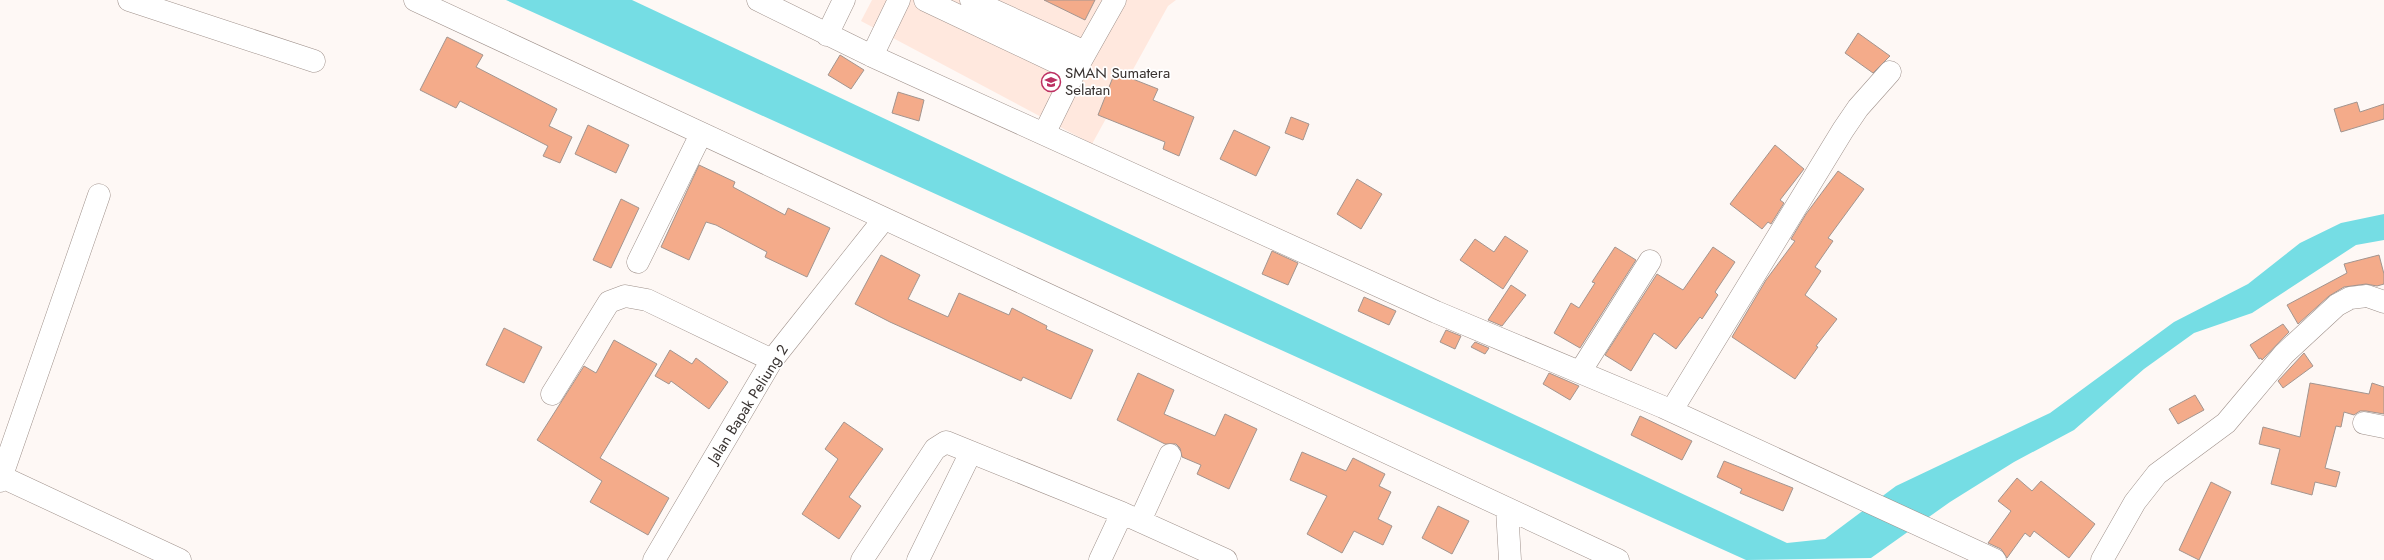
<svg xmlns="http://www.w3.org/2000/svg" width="2384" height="560" font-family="Jost,sans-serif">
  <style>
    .built { fill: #ffe8de }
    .water { fill: #75dde4 }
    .building { fill: #f4ab8a; stroke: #a3958f }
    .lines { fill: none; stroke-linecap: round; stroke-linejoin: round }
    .street-casing { stroke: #9f918b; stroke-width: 23 }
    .street { stroke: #fff; stroke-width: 22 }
    .labels { text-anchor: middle; stroke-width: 3.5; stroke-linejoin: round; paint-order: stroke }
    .poi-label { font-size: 15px; fill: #393331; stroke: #fff; text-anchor: start }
    .street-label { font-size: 15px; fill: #393331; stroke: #fff }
  </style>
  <rect width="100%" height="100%" fill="#fef8f5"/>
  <!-- built -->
  <path class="built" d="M 872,0 L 1176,0 L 1168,6 L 1092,144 L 861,21 Z"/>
  <!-- water -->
  <path class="water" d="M 506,0 L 632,0 L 1787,543 L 1825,539 L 1896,486 L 2050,413 L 2174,322 L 2248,284 L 2300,243 L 2341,223 L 2384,214 L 2384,240 L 2356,245 L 2252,313 L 2194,333 L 2144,369 L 2074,430 L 2014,462 L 1950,502 L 1871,558 L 1746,560 Z"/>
  <!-- building -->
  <path class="building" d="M 1044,0 L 1095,0 L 1085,20 Z
    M 1858,33 L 1890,56 L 1873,73 L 1845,53 Z
    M 447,37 L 483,55 L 476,67 L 557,109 L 549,126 L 572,137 L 560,163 L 543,156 L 548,146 L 460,101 L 456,108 L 420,90 Z
    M 840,55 L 864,70 L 851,89 L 828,75 Z
    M 1115,72 L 1158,89 L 1153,100 L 1194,117 L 1179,156 L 1163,149 L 1165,142 L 1098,115 Z
    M 898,92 L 924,100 L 919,121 L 892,113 Z
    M 2357,102 L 2360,112 L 2384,104 L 2384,119 L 2341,132 L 2334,109 Z
    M 1291,117 L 1309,124 L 1303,140 L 1285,133 Z
    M 588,125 L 629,145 L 616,173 L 575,154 Z
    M 1234,130 L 1270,147 L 1256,176 L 1220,159 Z
    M 1775,145 L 1804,169 L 1780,200 L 1784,203 L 1771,224 L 1768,222 L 1762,229 L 1730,204 Z
    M 699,165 L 735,182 L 733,187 L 785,215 L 788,208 L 830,228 L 807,277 L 765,257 L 767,252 L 716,225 L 706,222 L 689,260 L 661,247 Z
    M 1838,171 L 1864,189 L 1828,238 L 1833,241 L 1815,267 L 1821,271 L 1805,295 L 1837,319 L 1816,346 L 1818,347 L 1795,379 L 1732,337 L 1766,280 L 1795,241 L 1791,239 L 1806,214 Z
    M 1357,179 L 1382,194 L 1361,229 L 1337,214 Z
    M 621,199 L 639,208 L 611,268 L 593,260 Z
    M 1505,236 L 1528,251 L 1503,289 L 1460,260 L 1475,239 L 1494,252 Z
    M 1615,247 L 1636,260 L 1580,348 L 1554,333 L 1571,303 L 1579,308 L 1595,283 L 1592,282 Z
    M 1713,247 L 1735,262 L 1715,292 L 1718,295 L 1702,319 L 1700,317 L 1676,349 L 1654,333 L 1631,371 L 1605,355 L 1657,274 L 1683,290 Z
    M 1272,251 L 1298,263 L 1288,285 L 1262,274 Z
    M 881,255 L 920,275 L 908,299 L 948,317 L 959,293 L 1009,315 L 1012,308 L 1047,326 L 1046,329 L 1093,350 L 1071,399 L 1023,377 L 1021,381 L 890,322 L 855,304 Z
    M 2379,255 L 2384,274 L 2384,284 L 2377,286 L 2366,284 L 2344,287 L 2329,296 L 2298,324 L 2287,305 L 2347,273 L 2344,264 Z
    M 1511,285 L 1526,295 L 1502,326 L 1488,320 Z
    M 1364,297 L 1396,311 L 1389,325 L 1358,311 Z
    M 2283,324 L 2289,332 L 2262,360 L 2261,358 L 2259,359 L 2250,345 Z
    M 504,328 L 542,347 L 524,383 L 486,365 Z
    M 1446,330 L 1461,336 L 1455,349 L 1440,342 Z
    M 614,340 L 657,364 L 600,458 L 669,498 L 648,535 L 590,502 L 602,481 L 537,440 L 584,366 L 596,373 Z
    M 1475,342 L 1489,348 L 1485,354 L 1471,347 Z
    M 670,350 L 692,364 L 696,358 L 728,382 L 709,409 L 671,381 L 669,384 L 655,376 Z
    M 2304,353 L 2313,366 L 2283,388 L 2278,381 Z
    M 1138,373 L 1174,390 L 1164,414 L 1215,436 L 1225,414 L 1257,429 L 1229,489 L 1197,474 L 1201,465 L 1182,457 L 1180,448 L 1176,444 L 1165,444 L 1117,420 Z
    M 1549,373 L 1579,386 L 1570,400 L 1543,384 Z
    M 2310,383 L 2369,394 L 2372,383 L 2384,387 L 2384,414 L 2366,411 L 2360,411 L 2354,415 L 2344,412 L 2341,427 L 2336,426 L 2325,468 L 2340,472 L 2336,487 L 2315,482 L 2312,495 L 2271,484 L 2280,449 L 2259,444 L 2263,427 L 2300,437 Z
    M 2195,395 L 2204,410 L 2178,424 L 2169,409 Z
    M 1640,416 L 1692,441 L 1682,460 L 1631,435 Z
    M 844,422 L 883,449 L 849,497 L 861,506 L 839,539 L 802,514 L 838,459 L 825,449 Z
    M 1302,452 L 1346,471 L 1353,458 L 1385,474 L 1379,486 L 1391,492 L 1378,519 L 1392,526 L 1383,545 L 1354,531 L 1342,553 L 1307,534 L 1327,496 L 1290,480 Z
    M 1724,461 L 1793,488 L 1783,511 L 1740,493 L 1742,489 L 1717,477 Z
    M 2017,478 L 2032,491 L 2041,481 L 2095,524 L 2069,558 L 2034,531 L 2030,537 L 2025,533 L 2007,558 L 2001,549 L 1988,543 L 2011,511 L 1998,501 Z
    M 2211,482 L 2231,492 L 2199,560 L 2179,550 Z
    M 1438,506 L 1469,521 L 1452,554 L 1422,538 Z"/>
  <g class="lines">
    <defs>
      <path id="street" d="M 129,0 L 314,61
        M 415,0 L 1618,560
        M 758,0 L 872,56 L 1436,312 L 1663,407 L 1995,560
        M 925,0 L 1075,71
        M 971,0 L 1085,52
        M 827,35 L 844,0
        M 872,56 L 899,0
        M 1044,134 L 1075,71 L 1115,0
        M 638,262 L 701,134
        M 1580,372 L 1650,261
        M 552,394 L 609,302 L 625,296 L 647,300 L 772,360
        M 1672,410 L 1843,130 L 1858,108 L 1890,72
        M 2364,423 L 2384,427
        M 0,476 L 180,560
        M 0,481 L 99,195
        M 1507,509 L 1510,560
        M 1140,521 L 1170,455
        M 654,560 L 772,360 L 884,219
        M 862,560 L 935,449 L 946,442 L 1122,513 L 1226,560
        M 918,560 L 971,452
        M 1100,560 L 1122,513
        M 2102,560 L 2135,502 L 2157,474 L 2226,423 L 2284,354 L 2337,305 L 2350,298 L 2367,296 L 2384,302"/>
    </defs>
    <!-- street casing -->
    <use href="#street" class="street-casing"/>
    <!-- street -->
    <use href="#street" class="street"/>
  </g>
  <!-- icons -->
  <defs>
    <symbol id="school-ring" viewBox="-11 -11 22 22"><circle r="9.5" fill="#fff" stroke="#bd3062" stroke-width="1.5"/><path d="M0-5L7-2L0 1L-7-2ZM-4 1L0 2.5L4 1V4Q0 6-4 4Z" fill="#bd3062"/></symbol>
  </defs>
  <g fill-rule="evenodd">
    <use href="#school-ring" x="1040" y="71" width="22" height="22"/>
  </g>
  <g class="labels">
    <!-- poi labels -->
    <g class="poi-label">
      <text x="1065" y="78">SMAN Sumatera<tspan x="1065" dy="17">Selatan</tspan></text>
    </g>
    <!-- street labels -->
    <g class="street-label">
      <text transform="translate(748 404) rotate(-58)" y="5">Jalan Bapak Peliung 2</text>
    </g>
  </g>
</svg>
